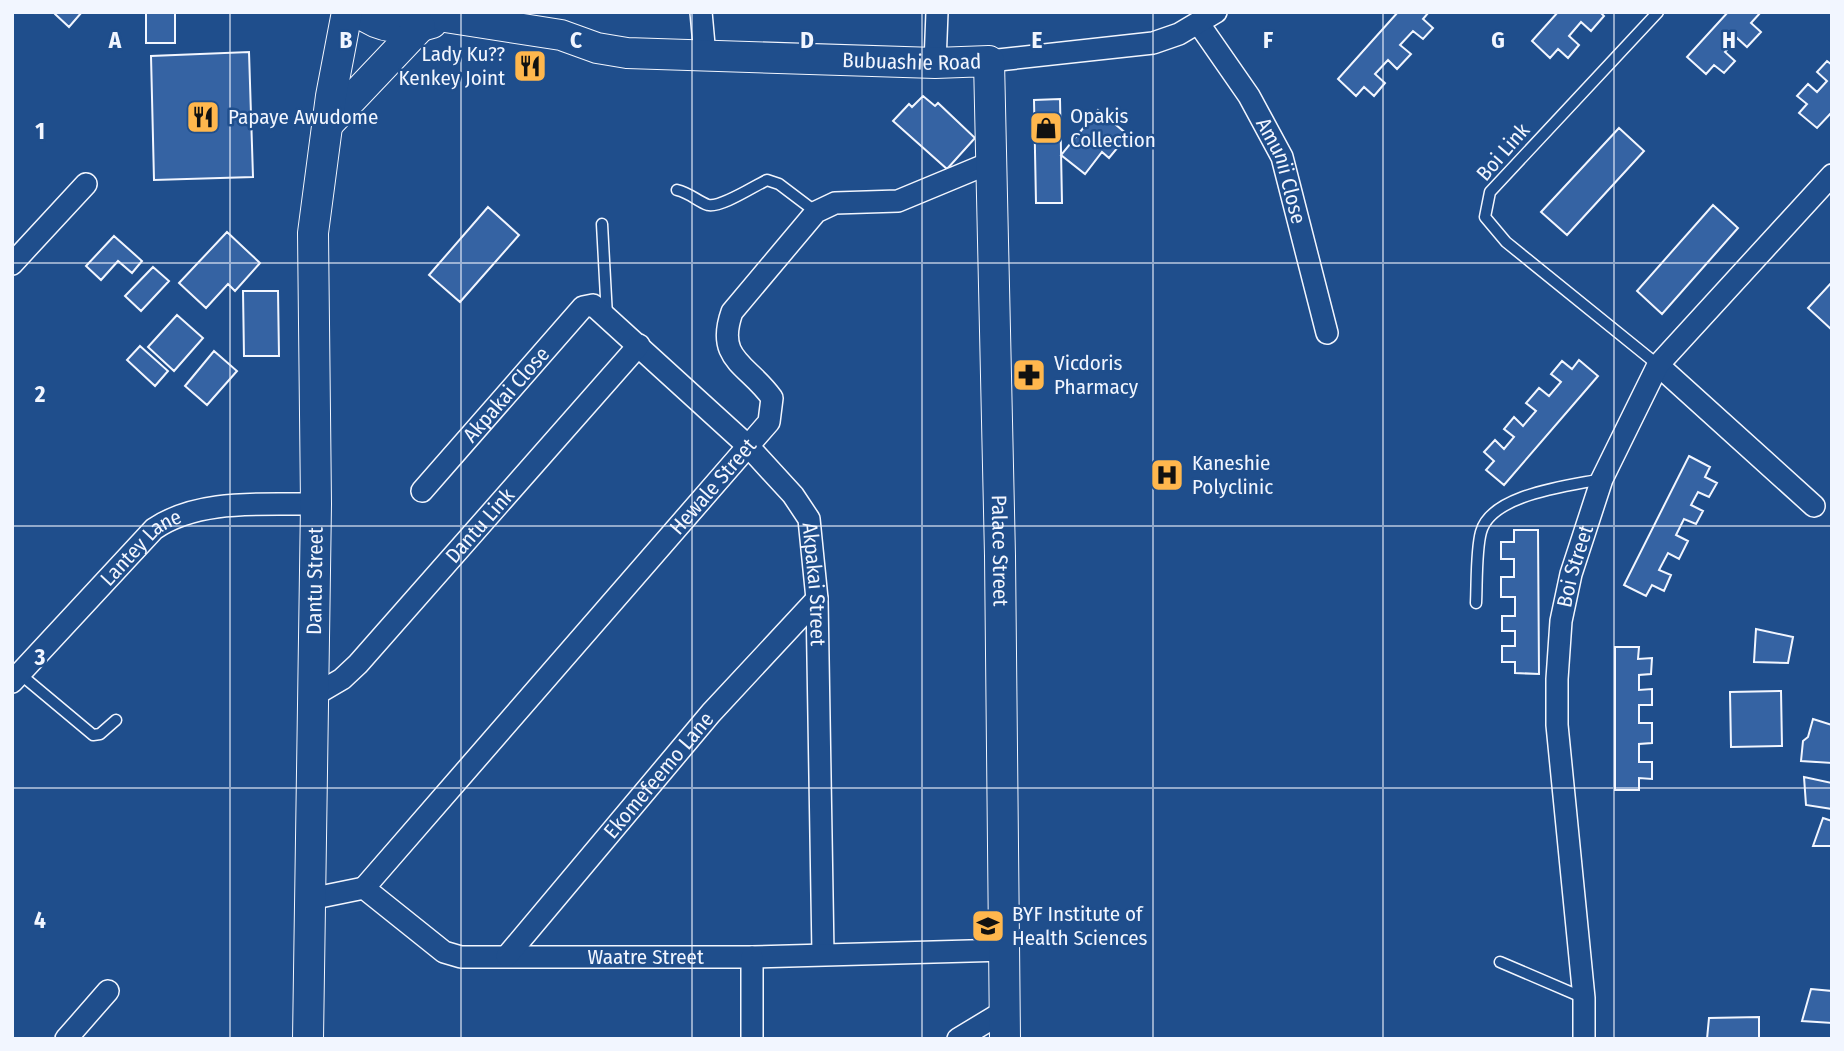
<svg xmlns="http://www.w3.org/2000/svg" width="1844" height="1051" font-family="'Fira Sans Condensed',sans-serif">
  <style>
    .building { fill: #3563a3; stroke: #f2f6ff; stroke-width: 2 }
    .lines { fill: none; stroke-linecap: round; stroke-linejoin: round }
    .lane-casing { stroke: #f2f6ff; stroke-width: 13 }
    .street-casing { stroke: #f2f6ff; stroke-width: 24 }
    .secondary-casing { stroke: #f2f6ff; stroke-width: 32 }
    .lane { stroke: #1f4e8c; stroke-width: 10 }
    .street { stroke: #1f4e8c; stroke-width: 21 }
    .secondary { stroke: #1f4e8c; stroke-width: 30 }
    .grid { fill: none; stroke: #f2f6ff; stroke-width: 2; stroke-opacity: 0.55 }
    .labels { text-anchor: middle; stroke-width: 5; stroke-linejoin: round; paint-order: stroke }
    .poi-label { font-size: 21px; fill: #f2f6ff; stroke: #1f4e8c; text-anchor: start }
    .street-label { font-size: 21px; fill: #f2f6ff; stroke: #1f4e8c }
    .grid-label { font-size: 23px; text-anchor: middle; font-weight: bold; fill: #f2f6ff; stroke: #1f4e8c; stroke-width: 5; stroke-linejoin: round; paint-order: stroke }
  </style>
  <rect width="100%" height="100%" fill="#1f4e8c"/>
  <!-- building -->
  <path class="building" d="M 56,12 L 82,12 L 69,27 L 55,14 Z
    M 146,12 L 175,12 L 175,43 L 146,43 Z
    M 1398,12 L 1429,12 L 1423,19 L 1433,28 L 1423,39 L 1413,31 L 1400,45 L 1411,54 L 1397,69 L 1388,60 L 1375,74 L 1385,83 L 1374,96 L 1364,87 L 1356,96 L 1338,79 Z
    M 1558,12 L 1600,12 L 1604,16 L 1591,31 L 1581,22 L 1569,36 L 1579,45 L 1568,58 L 1558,49 L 1550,58 L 1532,41 Z
    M 1728,12 L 1761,12 L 1751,23 L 1761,32 L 1747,47 L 1737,38 L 1725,52 L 1735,61 L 1724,73 L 1714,65 L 1706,74 L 1687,57 Z
    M 249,52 L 253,177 L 154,180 L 151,56 Z
    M 1827,61 L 1832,65 L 1832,112 L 1817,128 L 1799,113 L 1807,104 L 1797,96 L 1808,84 L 1817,92 L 1827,81 L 1817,72 Z
    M 923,96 L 935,106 L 938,103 L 975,138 L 947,169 L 893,121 L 909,104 L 912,107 Z
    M 1060,99 L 1062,203 L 1036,203 L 1034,100 Z
    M 1098,110 L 1128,135 L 1109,158 L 1102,152 L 1085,174 L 1061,155 Z
    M 1619,128 L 1644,151 L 1567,235 L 1541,212 Z
    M 1713,205 L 1738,228 L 1662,314 L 1637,291 Z
    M 488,207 L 519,235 L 460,302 L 429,275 Z
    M 227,232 L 260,263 L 235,291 L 228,284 L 206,308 L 179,283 Z
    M 114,236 L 142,261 L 132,273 L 118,261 L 101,280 L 86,266 Z
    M 153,267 L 169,281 L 141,311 L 125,296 Z
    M 1832,282 L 1832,330 L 1808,308 Z
    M 243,291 L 278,291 L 279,356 L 244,356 Z
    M 177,315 L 203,338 L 174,371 L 148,347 Z
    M 140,346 L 168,371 L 155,386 L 127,360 Z
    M 214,351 L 237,371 L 207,405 L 185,386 Z
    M 1579,360 L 1598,376 L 1504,485 L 1486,470 L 1494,461 L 1484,452 L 1495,440 L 1504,449 L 1514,437 L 1504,429 L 1514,417 L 1523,426 L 1536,411 L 1526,403 L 1539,388 L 1549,396 L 1561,382 L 1551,374 L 1562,361 L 1572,369 Z
    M 1689,456 L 1710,467 L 1705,477 L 1717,483 L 1709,497 L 1698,492 L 1691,505 L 1703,511 L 1696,524 L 1684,519 L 1676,535 L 1688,541 L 1679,559 L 1668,553 L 1659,570 L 1671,575 L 1664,591 L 1652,585 L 1646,596 L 1624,585 Z
    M 1514,530 L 1538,530 L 1539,674 L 1515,673 L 1515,662 L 1502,662 L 1502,646 L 1515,646 L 1515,631 L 1502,631 L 1502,616 L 1515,616 L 1515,597 L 1501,597 L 1501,577 L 1514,577 L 1514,559 L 1501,559 L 1501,542 L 1514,542 Z
    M 1756,629 L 1793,637 L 1788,663 L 1754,662 Z
    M 1615,647 L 1639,647 L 1638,659 L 1652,658 L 1651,674 L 1639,675 L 1639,690 L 1652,689 L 1652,705 L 1639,705 L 1639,723 L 1652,723 L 1652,743 L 1639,744 L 1639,762 L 1652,762 L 1652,779 L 1639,778 L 1639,790 L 1615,790 Z
    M 1781,691 L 1782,746 L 1731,747 L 1730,692 Z
    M 1813,719 L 1832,725 L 1832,763 L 1801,761 L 1803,741 L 1808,737 Z
    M 1804,777 L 1832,783 L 1832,809 L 1806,805 Z
    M 1823,818 L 1832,821 L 1832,846 L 1813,846 Z
    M 1811,989 L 1832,991 L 1832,1023 L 1802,1021 Z
    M 1759,1017 L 1759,1039 L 1707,1039 L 1709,1018 Z"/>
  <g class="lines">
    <defs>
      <path id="lane" d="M 1658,12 L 1490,192 L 1485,217 L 1506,242 L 1658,365
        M 677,190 C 690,193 697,201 708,205 C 721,208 754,186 767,180 L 779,184 L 816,212
        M 602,224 L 607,316
        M 1476,603 C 1477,583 1476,550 1481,532 C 1491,494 1569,486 1602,479
        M 20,674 L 93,735 L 100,734 L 116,720
        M 1500,962 L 1584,998"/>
      <g id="street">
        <path d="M 701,12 L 705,56"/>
        <path id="s1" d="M 1199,24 L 1249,96 L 1282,157 L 1327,333"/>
        <path d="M 989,61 L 1153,43 L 1179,34 L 1216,12"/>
        <path d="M 935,63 L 937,12"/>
        <path d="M 12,264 L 86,184"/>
        <path d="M 1658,365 L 1814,506"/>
        <path id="s2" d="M 422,491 L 583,307 L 593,305 L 748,446 L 793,495 L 809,519 L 817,599 L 823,954"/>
        <path id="s3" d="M 12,682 L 154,529 C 199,498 263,505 316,504"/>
        <path id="s4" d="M 313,696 L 342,679 L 358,664 L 639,345"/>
        <path id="s5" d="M 364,888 L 769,422 L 772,398 C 748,364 715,360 732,312 L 816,212 L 835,203 L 898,201 L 992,162"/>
        <path id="s6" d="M 310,899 L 364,888 L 444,952 L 461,957 L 752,957 L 1006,950"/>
        <path id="s7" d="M 507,956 L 711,713 L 817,599"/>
        <path d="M 752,957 L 752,1039"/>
        <path d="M 66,1039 L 108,991"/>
        <path d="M 958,1039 L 1006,1010"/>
        <path id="s8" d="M 1584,1039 L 1584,998 L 1557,725 L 1557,679 L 1561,621 L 1571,574 L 1602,479 L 1658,365 L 1832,175"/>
      </g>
      <g id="secondary">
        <path d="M 359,12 C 380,29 407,31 432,23"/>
        <path id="s9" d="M 445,17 L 561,35 L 597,48 L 627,53 L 935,63 L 989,61 L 1000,556 L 1005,1039"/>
        <path d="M 329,123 L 420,27"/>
        <path id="s10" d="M 308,1039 L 316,504 L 313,233 L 331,96 L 347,12"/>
      </g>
    </defs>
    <!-- lane casing -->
    <use href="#lane" class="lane-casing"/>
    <!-- street casing -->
    <use href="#street" class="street-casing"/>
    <!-- secondary casing -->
    <use href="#secondary" class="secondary-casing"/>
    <!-- lane -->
    <use href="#lane" class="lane"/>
    <!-- street -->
    <use href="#street" class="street"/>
    <!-- secondary -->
    <use href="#secondary" class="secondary"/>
  </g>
  <!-- grid -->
  <path class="grid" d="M 230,12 L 230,1039M 461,12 L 461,1039M 692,12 L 692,1039M 922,12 L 922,1039M 1153,12 L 1153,1039M 1383,12 L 1383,1039M 1614,12 L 1614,1039M 12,263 L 1832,263M 12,526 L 1832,526M 12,788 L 1832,788"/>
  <!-- icons -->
  <defs>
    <symbol id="restaurant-square" viewBox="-11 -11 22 22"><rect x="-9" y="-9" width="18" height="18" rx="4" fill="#ffb74d" stroke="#1f4e8c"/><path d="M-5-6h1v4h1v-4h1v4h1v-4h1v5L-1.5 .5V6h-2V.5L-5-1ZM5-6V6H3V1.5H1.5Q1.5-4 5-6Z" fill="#111"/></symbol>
    <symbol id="shop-square" viewBox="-11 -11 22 22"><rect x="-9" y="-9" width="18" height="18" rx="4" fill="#ffb74d" stroke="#1f4e8c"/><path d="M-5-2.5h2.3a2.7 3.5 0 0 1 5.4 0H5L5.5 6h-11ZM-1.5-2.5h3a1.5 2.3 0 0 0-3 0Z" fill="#111"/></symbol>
    <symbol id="pharmacy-square" viewBox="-11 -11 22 22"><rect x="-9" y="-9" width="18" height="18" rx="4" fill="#ffb74d" stroke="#1f4e8c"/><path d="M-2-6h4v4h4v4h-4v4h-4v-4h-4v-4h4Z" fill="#111"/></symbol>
    <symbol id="hospital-square" viewBox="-11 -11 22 22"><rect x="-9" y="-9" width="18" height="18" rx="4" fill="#ffb74d" stroke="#1f4e8c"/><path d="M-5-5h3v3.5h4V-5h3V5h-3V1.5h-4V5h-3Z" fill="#111"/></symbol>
    <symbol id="school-square" viewBox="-11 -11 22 22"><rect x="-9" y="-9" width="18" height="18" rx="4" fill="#ffb74d" stroke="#1f4e8c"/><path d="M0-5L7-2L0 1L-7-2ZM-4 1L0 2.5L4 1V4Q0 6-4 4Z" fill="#111"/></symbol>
  </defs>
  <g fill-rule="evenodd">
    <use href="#restaurant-square" x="511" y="47" width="38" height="38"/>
    <use href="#restaurant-square" x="184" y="98" width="38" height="38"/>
    <use href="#shop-square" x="1027" y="109" width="38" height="38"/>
    <use href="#pharmacy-square" x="1010" y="356" width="38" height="38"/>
    <use href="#hospital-square" x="1148" y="456" width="38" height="38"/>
    <use href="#school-square" x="969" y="907" width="38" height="38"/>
  </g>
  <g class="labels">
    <!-- poi labels -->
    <g class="poi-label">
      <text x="505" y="61" text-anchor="end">Lady Ku??<tspan x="505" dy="24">Kenkey Joint</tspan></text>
      <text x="1070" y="123">Opakis<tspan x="1070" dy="24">Collection</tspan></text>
      <text x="228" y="124">Papaye Awudome</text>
      <text x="1054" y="370">Vicdoris<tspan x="1054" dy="24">Pharmacy</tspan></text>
      <text x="1192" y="470">Kaneshie<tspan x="1192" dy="24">Polyclinic</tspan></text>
      <text x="1012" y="921">BYF Institute of<tspan x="1012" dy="24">Health Sciences</tspan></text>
    </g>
    <!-- street labels -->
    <g class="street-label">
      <text dy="7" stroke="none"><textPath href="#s9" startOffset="471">Bubuashie Road</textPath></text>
      <text transform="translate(1503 152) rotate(-49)" y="7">Boi Link</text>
      <text dy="7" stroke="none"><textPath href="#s1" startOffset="170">Amunii Close</textPath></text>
      <text dy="7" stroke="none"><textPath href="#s2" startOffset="128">Akpakai Close</textPath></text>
      <text dy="7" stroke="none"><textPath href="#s5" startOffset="532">Hewale Street</textPath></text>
      <text dy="7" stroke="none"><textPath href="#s4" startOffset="240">Dantu Link</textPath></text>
      <text dy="7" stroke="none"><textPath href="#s9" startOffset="1038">Palace Street</textPath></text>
      <text dy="7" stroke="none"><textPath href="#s3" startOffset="187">Lantey Lane</textPath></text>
      <text dy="7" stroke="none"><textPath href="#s8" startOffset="476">Boi Street</textPath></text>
      <text dy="7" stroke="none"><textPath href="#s10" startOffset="458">Dantu Street</textPath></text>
      <text dy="7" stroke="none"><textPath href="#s2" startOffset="625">Akpakai Street</textPath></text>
      <text dy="7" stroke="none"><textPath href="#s7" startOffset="236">Ekomefeemo Lane</textPath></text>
      <text dy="7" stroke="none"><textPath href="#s6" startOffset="360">Waatre Street</textPath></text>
    </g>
  </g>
  <g class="grid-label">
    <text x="115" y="48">A</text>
    <text x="346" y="48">B</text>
    <text x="576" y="48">C</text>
    <text x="807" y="48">D</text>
    <text x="1037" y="48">E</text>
    <text x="1268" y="48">F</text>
    <text x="1498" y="48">G</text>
    <text x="1729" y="48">H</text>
    <text x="40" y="139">1</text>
    <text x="40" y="402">2</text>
    <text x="40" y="665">3</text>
    <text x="40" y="928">4</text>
  </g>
  <!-- border -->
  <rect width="1844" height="1051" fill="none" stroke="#f2f6ff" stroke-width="28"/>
</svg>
